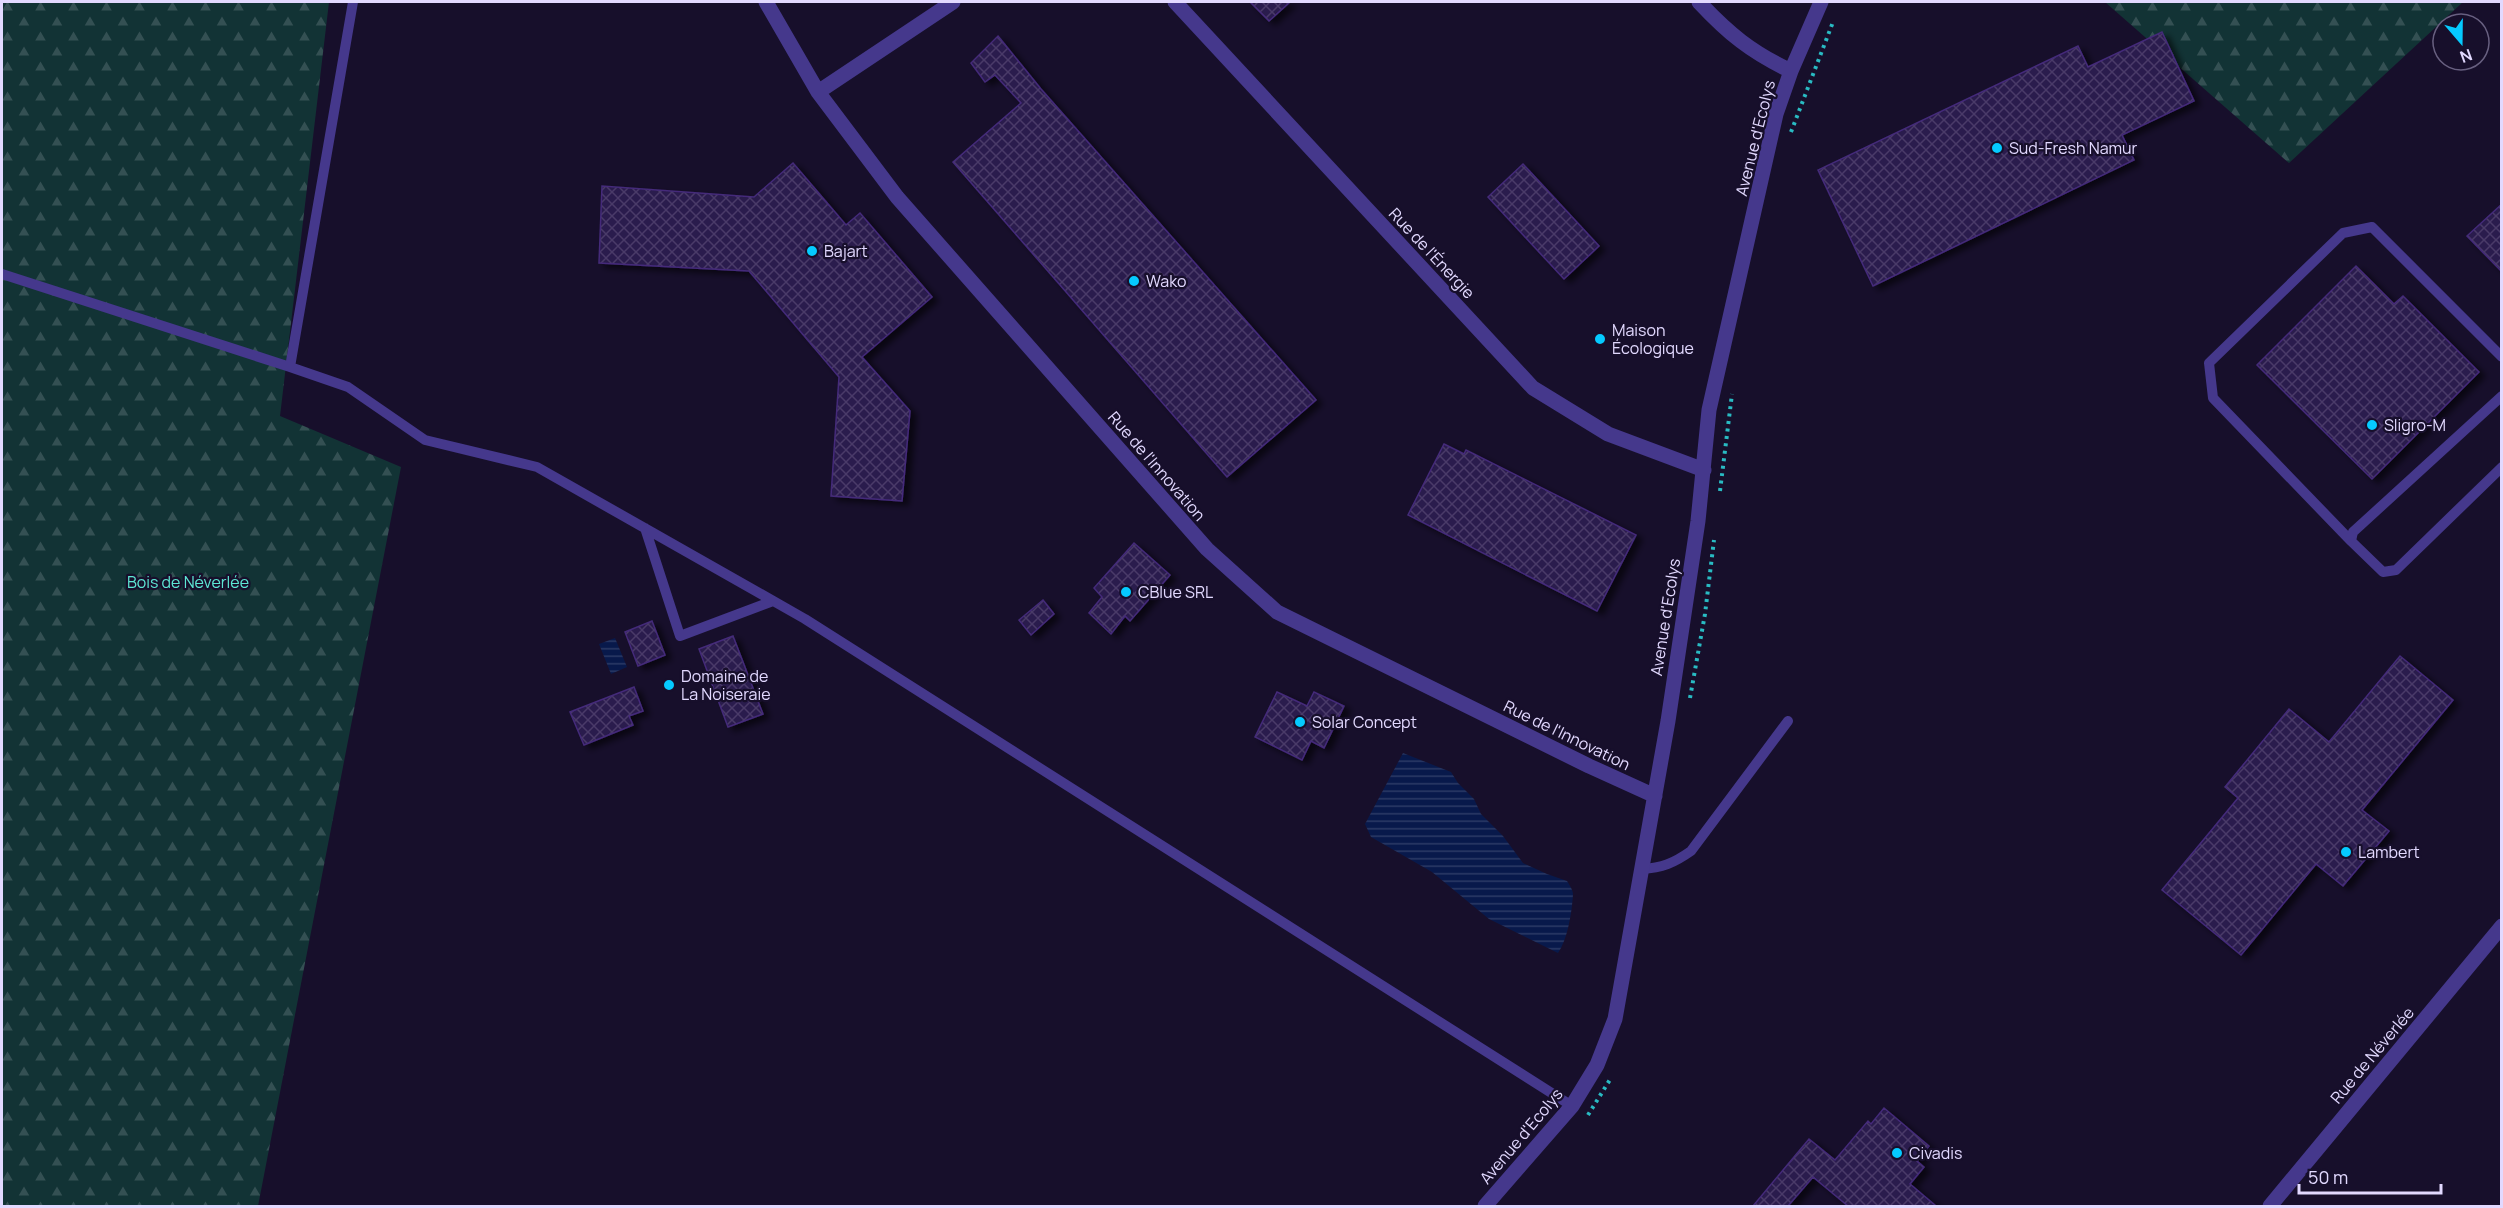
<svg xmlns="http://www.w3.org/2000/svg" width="2503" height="1208" font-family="Manrope,sans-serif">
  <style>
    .forest { fill: url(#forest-firs) }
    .water { fill: url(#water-rules) }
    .building { fill: url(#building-cross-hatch); stroke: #442b7a; stroke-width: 1.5; filter: url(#shadow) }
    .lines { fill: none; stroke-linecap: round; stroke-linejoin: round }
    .path { stroke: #29bbc3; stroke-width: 4; stroke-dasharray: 3 4.5; stroke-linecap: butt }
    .lane { stroke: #45388c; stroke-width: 10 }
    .street { stroke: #45388c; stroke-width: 15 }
    .poi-dot { fill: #05caff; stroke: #170f2b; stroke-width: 2 }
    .labels { text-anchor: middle; stroke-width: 4.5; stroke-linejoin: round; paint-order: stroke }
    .street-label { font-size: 16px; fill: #e2d9ff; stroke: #170f2b }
    .poi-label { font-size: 16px; fill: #e2d9ff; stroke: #170f2b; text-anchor: start }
    .park-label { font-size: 16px; fill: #5de7d4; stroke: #170f2b }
  </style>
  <defs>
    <pattern id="forest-firs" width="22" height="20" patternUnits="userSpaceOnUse" patternTransform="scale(1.5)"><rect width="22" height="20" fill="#123335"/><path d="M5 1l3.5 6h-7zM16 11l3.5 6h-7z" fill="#345053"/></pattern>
    <pattern id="water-rules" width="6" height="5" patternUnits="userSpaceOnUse" patternTransform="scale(1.5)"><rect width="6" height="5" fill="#08194b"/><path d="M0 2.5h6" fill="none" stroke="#2c3a66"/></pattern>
    <pattern id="building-cross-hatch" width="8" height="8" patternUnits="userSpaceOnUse" patternTransform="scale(1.5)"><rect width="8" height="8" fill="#2a1a4d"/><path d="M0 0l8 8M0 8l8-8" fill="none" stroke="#493b68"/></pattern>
    <filter id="shadow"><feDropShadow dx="6" dy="4" stdDeviation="3" flood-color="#0009"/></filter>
  </defs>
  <rect width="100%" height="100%" fill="#170f2b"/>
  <!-- forest -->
  <path class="forest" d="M 2,2 L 329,2 L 280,416 L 401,467 L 258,1206 L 2,1206 Z
    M 2105,2 L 2463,2 L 2289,163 Z"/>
  <!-- water -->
  <path class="water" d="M 615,638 L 627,667 L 611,674 L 599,644 Z
    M 1403,753 L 1451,772 L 1458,783 L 1474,799 L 1481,814 L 1503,836 L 1523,863 L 1547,874 L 1567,881 C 1569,884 1573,890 1573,894 C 1572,911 1568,939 1558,953 L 1489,919 L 1432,872 L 1371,837 L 1365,824 Z"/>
  <!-- building -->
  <path class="building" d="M 1250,2 L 1290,2 L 1269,21 Z
    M 2162,32 L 2194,101 L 2122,135 L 2134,160 L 1873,286 L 1818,170 L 2078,46 L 2088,67 Z
    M 998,36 L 1041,89 L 1316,400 L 1227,477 L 953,162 L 1021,103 L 995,75 L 985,82 L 971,63 Z
    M 793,163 L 846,225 L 860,213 L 932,297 L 862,357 L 910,411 L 902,501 L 831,496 L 839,377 L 749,271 L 599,263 L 602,186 L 754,197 Z
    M 1523,164 L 1599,246 L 1564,279 L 1488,197 Z
    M 2502,204 L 2502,272 L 2467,236 Z
    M 2356,266 L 2394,304 L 2403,296 L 2479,372 L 2372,479 L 2257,365 Z
    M 1444,444 L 1464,454 L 1466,450 L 1636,535 L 1597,611 L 1408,515 Z
    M 1134,543 L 1170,575 L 1130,621 L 1125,616 L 1111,634 L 1089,613 L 1102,597 L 1094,588 Z
    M 1043,600 L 1054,614 L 1031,635 L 1019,620 Z
    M 652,621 L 665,655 L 638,666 L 625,632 Z
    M 733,636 L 763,714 L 728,727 L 699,649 Z
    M 2400,656 L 2453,700 L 2362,810 L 2389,831 L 2343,886 L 2316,864 L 2241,955 L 2162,890 L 2238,798 L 2225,787 L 2289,709 L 2329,742 Z
    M 634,687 L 643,711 L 629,716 L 633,725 L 584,745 L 570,712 Z
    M 1277,692 L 1307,706 L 1314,692 L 1344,706 L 1324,748 L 1311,741 L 1302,760 L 1255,737 Z
    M 1884,1108 L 1929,1146 L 1917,1161 L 1924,1167 L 1910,1184 L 1936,1206 L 1848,1206 L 1813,1177 L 1788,1206 L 1753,1206 L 1809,1139 L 1835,1160 L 1868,1121 L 1871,1124 Z"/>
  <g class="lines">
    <!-- path -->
    <path class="path" d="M 1791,132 L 1833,22
      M 1720,491 L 1732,394
      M 1690,698 L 1705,614 L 1714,540
      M 1588,1115 L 1611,1078"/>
    <!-- lane -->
    <path class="lane" d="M 353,2 L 290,367 L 348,387 L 425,440 L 537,467 L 805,619 L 1572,1106
      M 2,274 L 290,367
      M 2502,396 L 2353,532 L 2351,541 L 2383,572 L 2396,570 L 2502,467
      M 645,528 L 680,636 L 773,601
      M 2351,541 L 2213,398 L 2209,363 L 2343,233 L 2372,227 L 2502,357
      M 1642,869 C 1662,868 1674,863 1691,851 L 1788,721"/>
    <!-- street -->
    <path class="street" d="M 766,2 L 818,92 L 897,197 L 1207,549 L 1277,612 L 1589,766 L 1655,796
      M 1175,2 L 1533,388 L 1608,434 L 1704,470
      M 1699,2 C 1729,34 1751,52 1791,71
      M 818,92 L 953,2
      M 1485,1206 L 1572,1106 L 1597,1065 L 1615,1019 L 1668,721 L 1698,521 L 1709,410 L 1776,114 L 1791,71 L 1821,2
      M 2270,1206 L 2502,926"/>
  </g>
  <!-- markers -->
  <g class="poi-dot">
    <circle cx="1997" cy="148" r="6"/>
    <circle cx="812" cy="251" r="6"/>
    <circle cx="1134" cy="281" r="6"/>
    <circle cx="1600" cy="339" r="6"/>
    <circle cx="2372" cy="425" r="6"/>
    <circle cx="1126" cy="592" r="6"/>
    <circle cx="669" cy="685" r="6"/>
    <circle cx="1300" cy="722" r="6"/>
    <circle cx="2346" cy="852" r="6"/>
    <circle cx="1897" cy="1153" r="6"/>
  </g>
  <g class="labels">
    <!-- street labels -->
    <g class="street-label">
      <text transform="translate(1755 138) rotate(-76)" y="6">Avenue d'Ecolys</text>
      <text transform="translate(1432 253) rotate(47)" y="6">Rue de l'Énergie</text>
      <text transform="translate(1157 466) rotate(49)" y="6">Rue de l'Innovation</text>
      <text transform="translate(1665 617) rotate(-81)" y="6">Avenue d'Ecolys</text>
      <text transform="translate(1567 735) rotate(26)" y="6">Rue de l'Innovation</text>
      <text transform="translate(2372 1055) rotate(-50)" y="6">Rue de Néverlée</text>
      <text transform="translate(1521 1136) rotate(-50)" y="6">Avenue d'Ecolys</text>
    </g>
    <!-- poi labels -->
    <g class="poi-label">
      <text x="2009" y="154">Sud-Fresh Namur</text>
      <text x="824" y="257">Bajart</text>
      <text x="1146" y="287">Wako</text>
      <text x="1612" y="336">Maison<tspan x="1612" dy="18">Écologique</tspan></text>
      <text x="2384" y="431">Sligro-M</text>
      <text x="1138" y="598">CBlue SRL</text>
      <text x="681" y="682">Domaine de<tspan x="681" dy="18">La Noiseraie</tspan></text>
      <text x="1312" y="728">Solar Concept</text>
      <text x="2358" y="858">Lambert</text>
      <text x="1909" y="1159">Civadis</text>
    </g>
    <!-- park labels -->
    <g class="park-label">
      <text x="188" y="588">Bois de Néverlée</text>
    </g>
  </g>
  <!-- border -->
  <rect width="2503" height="1208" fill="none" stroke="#e2d9ff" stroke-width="6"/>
  <!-- north arrow -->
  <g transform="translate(2461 42) rotate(160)"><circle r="28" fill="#170f2b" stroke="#686080" stroke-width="1.5"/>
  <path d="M0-4.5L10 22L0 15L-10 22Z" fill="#05caff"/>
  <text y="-9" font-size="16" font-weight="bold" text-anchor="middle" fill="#e2d9ff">N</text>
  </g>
  <!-- scale -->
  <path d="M2299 1184v9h142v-9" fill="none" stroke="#e2d9ff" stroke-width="3"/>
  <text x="2308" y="1184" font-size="18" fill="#e2d9ff" stroke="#170f2b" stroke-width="4.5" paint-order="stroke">50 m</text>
</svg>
